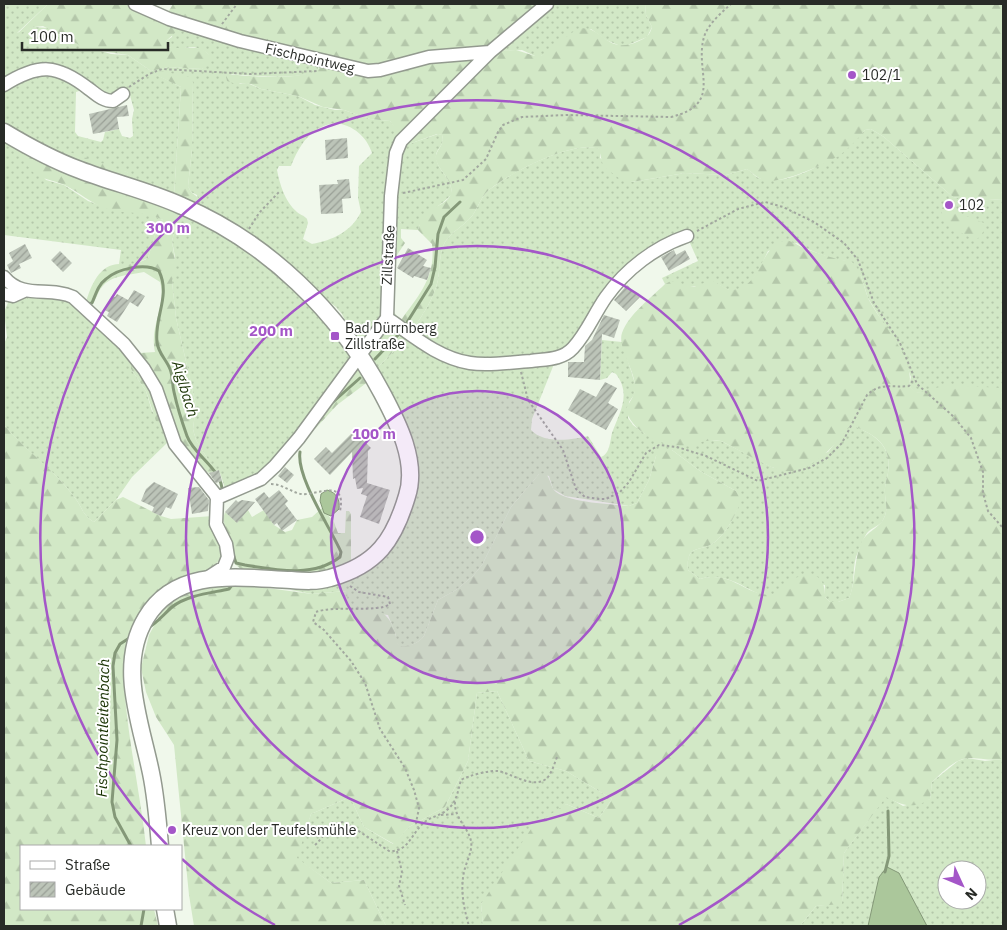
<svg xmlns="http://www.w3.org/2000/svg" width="1007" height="930" font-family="'IBM Plex Sans',sans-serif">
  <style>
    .grass { fill: url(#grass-dots); fill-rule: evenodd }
    .forest { fill: url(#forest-firs) }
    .water { fill: #abc79b; stroke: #849878 }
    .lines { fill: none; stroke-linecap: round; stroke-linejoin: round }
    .stream { stroke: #849878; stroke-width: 3 }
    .building { fill: url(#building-hatch) }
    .minor-casing { stroke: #939a8f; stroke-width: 15 }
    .major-casing { stroke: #939a8f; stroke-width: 19 }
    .path { stroke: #a2a89f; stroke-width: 2; stroke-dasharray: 2.5 2.5; stroke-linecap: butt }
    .minor { stroke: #fff; stroke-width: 12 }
    .major { stroke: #fff; stroke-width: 16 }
    .ring { fill: none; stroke: #a456c8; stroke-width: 2.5 }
    .poi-dot { fill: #a456c8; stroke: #fff; stroke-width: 2 }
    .labels { text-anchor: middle; stroke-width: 4; stroke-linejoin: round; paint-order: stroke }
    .street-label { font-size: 14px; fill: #282b27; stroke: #fff }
    .poi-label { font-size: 14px; fill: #282b27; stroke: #fff; text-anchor: start }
    .water-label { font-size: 15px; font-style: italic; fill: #183202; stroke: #fff }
    .centre { fill: #a456c8; stroke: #fff; stroke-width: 2.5 }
    .ring-label { font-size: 15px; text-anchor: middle; font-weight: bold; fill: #a456c8; stroke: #fff; stroke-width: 4; stroke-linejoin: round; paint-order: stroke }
  </style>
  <defs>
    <pattern id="grass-dots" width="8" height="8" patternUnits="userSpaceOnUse" patternTransform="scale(1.25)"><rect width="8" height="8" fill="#d2e8c6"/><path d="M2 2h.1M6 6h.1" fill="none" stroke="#b4c7aa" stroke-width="1.8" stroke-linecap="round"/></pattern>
    <pattern id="forest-firs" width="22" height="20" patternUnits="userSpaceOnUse" patternTransform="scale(1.25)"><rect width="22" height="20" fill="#d2e8c6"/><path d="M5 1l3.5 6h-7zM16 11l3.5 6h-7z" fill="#b4c7aa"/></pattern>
    <pattern id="building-hatch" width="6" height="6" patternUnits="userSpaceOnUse" patternTransform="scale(1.25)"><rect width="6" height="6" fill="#bcc4b8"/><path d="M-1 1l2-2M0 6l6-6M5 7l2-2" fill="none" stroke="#999f96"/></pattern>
  </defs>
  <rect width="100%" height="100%" fill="#f0f8eb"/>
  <!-- grass -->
  <path class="grass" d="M 4,4 L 48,4 L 17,33 L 34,27 L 48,28 L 72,42 L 111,54 L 128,55 L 151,71 L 169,67 L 202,69 L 210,56 C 193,38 182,55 166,46 L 166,41 L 172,37 L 173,25 L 320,63 L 317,71 C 299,80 252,76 231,74 L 240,84 L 247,83 L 261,89 L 298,96 L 315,105 L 335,110 L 344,110 L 370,119 L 390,121 L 409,144 L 438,134 L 442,135 C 446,146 435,148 436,158 C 438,172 454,179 451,195 C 439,208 423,212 418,230 L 400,229 L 401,223 L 396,219 L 391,307 L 401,323 L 368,356 L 352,335 L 342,314 L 336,307 L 199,207 L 197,195 L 191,192 L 188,186 L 192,149 L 193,82 L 155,74 L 181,87 L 174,196 L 132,182 L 127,172 L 63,157 L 4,126 L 4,88 L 48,72 L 85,89 L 76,92 L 75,132 L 78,136 L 101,142 L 103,140 L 105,132 L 119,129 L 122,136 L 130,138 L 133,136 L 132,119 L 134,110 L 128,88 L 125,87 L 112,95 L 105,95 L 58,66 L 4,82 ZM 336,123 C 353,125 367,137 372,153 L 359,166 L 358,198 L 361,212 C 351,232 333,240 312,244 L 303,239 L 308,223 L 307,219 C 304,215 300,215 297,212 C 285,202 280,185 277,170 L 279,166 L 291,166 C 300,144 311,126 336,123 Z
    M 541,4 L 645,4 L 646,15 L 652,27 L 647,37 L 623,47 L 606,40 L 591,29 L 541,56 L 535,56 L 522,50 L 496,51 Z
    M 871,129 L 884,137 L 953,197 L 974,201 L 1003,199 L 1003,388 L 916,393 L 909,386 L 911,377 L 903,356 L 868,298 L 861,276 L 846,261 C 837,261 804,249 797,243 L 768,251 C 762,263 749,297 729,290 C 723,288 722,285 715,284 C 706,284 696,288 688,286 C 679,285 674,280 665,284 L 662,278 L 698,261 L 686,234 L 651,250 L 564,352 L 479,360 L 449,353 L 412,330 C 423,315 434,298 438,280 C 440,268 439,253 445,242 C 452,231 464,226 472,216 C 478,208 480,198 488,191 C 509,173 573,139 600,149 L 600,158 L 632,182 L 685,173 L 726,175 L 747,169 C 751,171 755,177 759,178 C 790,190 846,152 865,130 Z
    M 4,138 L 22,151 L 46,180 L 64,185 L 88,201 L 110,209 L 150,214 L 163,220 L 161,229 L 155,235 L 148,258 L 132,265 L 119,264 L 121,250 L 4,235 Z
    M 180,210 L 217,229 L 269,265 L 304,297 L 351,357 L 266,472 L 226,491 L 219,470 L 215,471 L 196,440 L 193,429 L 196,405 L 176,318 L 172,281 L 175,257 L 172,241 Z
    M 45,296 L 72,301 L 133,359 L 131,369 L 146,391 L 152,411 L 162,423 L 168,442 L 132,477 L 116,500 L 94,522 C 83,516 82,507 75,498 C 55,470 26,452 4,425 L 4,344 L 7,337 L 4,312 L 10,298 Z
    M 408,337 L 447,359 L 554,364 L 532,419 L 531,430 C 544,444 572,440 588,436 L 601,457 C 610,454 610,441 612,433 C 619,413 632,395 616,374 L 612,372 L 607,378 L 600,380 L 602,340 L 622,342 L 636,387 L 634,395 L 629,402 L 628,418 L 633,425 L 645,434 L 721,441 L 774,468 L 828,452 L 850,424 C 875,435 892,444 888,473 C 887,478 885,483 885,488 C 884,498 889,508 884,518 C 881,526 872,527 867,533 C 863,539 859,550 856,557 C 852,571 855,586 849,598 L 838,602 L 830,602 L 825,597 L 825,585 L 791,581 C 786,586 779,593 772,595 C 754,600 733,569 700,579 L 688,570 C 686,541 702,554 716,541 C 728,530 735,516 740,501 L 736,491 L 700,471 L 672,450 L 656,456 L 649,480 L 637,503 L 629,506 L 565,496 L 553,489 L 549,476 L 539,474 L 511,507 L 482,565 L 473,576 L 456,590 L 438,600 L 424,636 C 419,643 409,647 400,647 L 396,642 L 396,635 L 388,615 L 348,610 L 346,591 L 312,594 L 291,590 L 327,585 L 352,577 L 413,501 L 375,370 Z
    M 497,691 L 529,761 L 566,771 L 612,799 L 599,818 L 566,804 L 481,904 L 483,926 L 386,926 L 364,880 L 331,883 L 296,858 L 311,814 L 350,797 L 364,827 L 393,844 L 409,827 L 445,807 L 468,761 L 477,693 Z
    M 967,758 L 985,761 L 1003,759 L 1003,926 L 800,926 L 816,906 L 842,903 L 844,853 L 886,796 L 903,806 L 930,799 L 932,782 L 958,761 ZM 947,870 L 977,870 L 977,900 L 947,900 Z"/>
  <!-- forest -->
  <path class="forest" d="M 48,4 L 128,4 L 176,28 L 176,32 L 166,41 L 166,46 L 170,48 L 201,48 L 211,56 L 211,61 L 202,69 L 169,67 L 151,71 L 128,55 L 87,49 L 43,26 L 34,27 L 16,35 Z
    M 173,4 L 541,4 L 496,51 L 516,50 L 535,56 L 541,56 L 577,29 C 603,23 605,57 639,41 C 646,38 650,35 652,27 L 646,15 L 645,4 L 1003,4 L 1003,199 L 974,201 L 953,197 L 884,137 L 871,129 L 865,130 C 858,139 849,148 840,155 C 826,164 783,183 766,181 C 758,179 753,173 747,169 L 726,175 L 685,173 L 632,182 L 620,179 L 603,166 L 599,149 C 574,139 509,173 488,191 C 480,198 478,208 472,216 C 464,226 452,231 445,242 C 439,253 440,268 438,280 C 434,298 423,315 412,330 L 401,323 L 401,320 C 419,295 436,277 432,244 L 418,230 C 420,224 421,217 426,213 C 435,205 454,203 451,187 C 448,176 439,170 436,160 C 434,150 446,146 442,135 L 437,134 L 409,144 L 405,143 L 390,121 L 370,119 L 344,110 L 323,107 L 298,96 L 261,89 L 251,84 L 233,83 L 227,81 L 226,76 C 234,73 241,76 250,76 C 266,77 309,79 319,68 L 321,57 L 262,44 L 167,14 Z
    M 160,71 L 190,77 L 193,82 L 192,149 L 188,186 L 191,192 L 201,200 L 199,207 L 174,196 L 181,87 L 154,74 Z
    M 22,151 L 180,210 L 172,241 L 176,267 L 172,281 L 176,318 L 196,405 L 193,429 L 196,440 L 215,471 L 209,473 C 186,461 185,433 156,421 L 146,391 L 131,369 L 131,363 L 140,353 L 155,352 C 149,325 167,307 160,282 L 144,272 C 130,275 111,275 102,287 C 97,293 96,301 90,308 L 86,302 C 91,285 100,263 121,264 C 132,264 138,264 148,258 L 155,235 L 161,229 L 163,220 C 147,211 128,214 111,210 C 95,206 84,196 70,188 C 49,175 31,185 22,151 Z
    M 69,152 L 127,172 L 131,175 L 132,182 L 63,157 Z
    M 943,207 L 984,223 C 984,231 983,235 977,239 C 964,237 943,223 941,210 Z
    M 396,219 L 401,223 L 401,238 L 405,243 L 393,261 Z
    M 786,240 C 795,242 801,248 809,250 C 822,255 839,260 852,262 C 863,272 863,287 869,300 C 881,323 916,360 909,386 L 917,393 L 947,385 L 1003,388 L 1003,759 C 991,761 980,758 968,758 C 954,759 941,774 932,782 L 930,799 C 913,810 902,805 886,797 L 844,853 L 842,904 L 816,906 L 800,926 L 483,926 L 481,904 L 533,826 L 566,804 L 599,818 L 612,799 L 566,771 L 529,761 L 497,691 L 477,693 L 468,761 L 445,807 L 409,827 L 394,844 L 364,827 L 350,797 L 311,814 L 297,858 L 331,883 L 364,880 L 386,926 L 194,926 L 189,895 L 174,745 L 156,717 L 146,692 L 141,668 L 149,635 L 162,611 L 178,595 L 200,588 L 238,584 L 312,594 L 347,591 L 348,610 C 373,610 386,605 395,632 C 397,638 395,642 400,646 C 409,647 419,643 424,636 L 438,600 L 456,590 L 473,576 L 482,565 L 511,507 L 539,474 L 545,473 C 551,478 550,487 556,492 C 571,503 611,504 629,506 L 637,503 L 649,480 L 656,456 L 663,449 L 672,450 L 700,471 L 736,491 L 741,501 C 735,516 728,530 716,541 C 702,554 686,541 688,570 L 700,579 C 732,570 742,594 771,595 C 779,592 783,586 790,581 C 808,569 826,573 825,597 L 830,602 L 838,602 L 849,598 C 855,585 854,562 860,546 C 865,531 878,530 884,518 C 889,508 884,498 885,488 C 885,483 887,478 888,473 C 892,444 875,434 850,425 C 838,443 809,475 784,471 C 770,469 736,448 721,441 C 707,438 699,444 686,445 C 663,448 631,432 626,409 C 629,402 635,396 635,388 C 636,372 617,347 622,333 C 629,314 651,298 665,284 L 671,281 L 694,287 L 711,280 L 729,290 C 763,290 756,248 786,240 Z
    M 389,328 L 408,337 L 375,370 C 364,346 371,344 389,328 Z
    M 358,370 L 362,371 L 369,381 L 337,405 L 315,429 L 312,425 L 352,372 Z
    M 4,425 C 26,451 55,470 75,498 C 82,507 83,516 94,522 L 116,500 L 123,497 L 161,516 L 171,519 L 213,516 L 223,555 C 211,577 171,578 158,597 C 151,606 127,648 125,658 C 122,674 125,691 126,707 C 131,754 141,800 146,846 L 21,846 L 21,909 L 154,909 L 158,926 L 4,926 Z
    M 322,508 L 334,522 L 338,533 L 345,533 L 346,511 L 349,511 L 351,514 L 351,561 L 348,566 L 318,575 L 242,570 L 236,565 L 223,519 L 225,512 L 237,522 L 248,510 L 252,517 L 264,510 L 274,525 L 285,532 L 292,530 L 297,520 L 312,517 Z"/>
  <!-- water -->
  <path class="water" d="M 327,490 C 337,493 340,499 339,509 L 331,516 L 324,513 L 320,501 L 321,494 Z
    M 887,867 L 899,873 L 927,926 L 868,926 L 879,877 Z"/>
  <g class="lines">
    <!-- stream -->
    <path class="stream" d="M 87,304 L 92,303 C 96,294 98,285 106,279 C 117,269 145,262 159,271 C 171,296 154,317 157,342 C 158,353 166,359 170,369 C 173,376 172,384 174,392 C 177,406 182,422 187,436 C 194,456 224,470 222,493
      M 406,324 L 431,284 L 435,267 L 438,234 L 444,217 L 460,202
      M 375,359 L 399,334
      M 333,402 L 360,378
      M 233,554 L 236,563 L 245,565 C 276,570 313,578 340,557 L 341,552 C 331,529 296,477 300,452
      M 148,628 C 158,622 164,614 172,607 C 187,595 211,593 229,589 L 232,585
      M 131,846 L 115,817 L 112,802 L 117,740 L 113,666 L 115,653 L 120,644 L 131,637
      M 885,872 L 889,856 L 888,811
      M 141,926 L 144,909"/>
  </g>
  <!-- building -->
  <path class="building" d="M 127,105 L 129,116 L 117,117 L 119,129 L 93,134 L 89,114 Z
    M 347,138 L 348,158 L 326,160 L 325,140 Z
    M 349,179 L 351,198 L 342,199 L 343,213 L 321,214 L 319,185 L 338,184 L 337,180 Z
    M 25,244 L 32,258 L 19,264 L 21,268 L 11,273 L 7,265 L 13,261 L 9,253 Z
    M 408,248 L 427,260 L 423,266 L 431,268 L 427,280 L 414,276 L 413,278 L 397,268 Z
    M 674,250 L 676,255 L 685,250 L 690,259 L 669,271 L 661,257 Z
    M 60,251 L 72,263 L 63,272 L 51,260 Z
    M 627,285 L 640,297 L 626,311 L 614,300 Z
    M 134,290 L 145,296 L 138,307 L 130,302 L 117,322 L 107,316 L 109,312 L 104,310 L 112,296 L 115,297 L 117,294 L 128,300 Z
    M 604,315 L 620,320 L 614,338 L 602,334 L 600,380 L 568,377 L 568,362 L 584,362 L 585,346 L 592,340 Z
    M 605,382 L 617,388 L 608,403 L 618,409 L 606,430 L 568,410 L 580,389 L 596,397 Z
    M 354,431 L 371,448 L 368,451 L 367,483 L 390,490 L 379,524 L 360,517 L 367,496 L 361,494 L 363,488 L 357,489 L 355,478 L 353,479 L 352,452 L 330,475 L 314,459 L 326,447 L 332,453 Z
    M 285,467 L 294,475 L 287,483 L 278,476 Z
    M 219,470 L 222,481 L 216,483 L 209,473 Z
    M 154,482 L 178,494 L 171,509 L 166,507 L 161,516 L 152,512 L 154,507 L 141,501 L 146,489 Z
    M 199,487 L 209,500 L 208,511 L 192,514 L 188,488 Z
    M 279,490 L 288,501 L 285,504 L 297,520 L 282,531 L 277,523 L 274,525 L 255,499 L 264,492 L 269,498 Z
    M 236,500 L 238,502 L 242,500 L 255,502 L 237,523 L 225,512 Z"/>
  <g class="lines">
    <defs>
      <path id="minor" d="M 135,4 L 169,19 L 240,41 L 368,71 L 380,70 L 429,57 L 490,52
        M 4,85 C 39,63 57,64 89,89 C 97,95 103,101 113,101 L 123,94
        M 4,277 C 23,300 49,286 73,297 L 124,344 L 144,369 L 156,389 L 175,444 L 215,494 L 217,498 L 216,524 L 226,544 L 228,557 L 224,567 L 207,578
        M 4,294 L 13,296 L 24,291
        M 387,318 C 412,335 438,358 470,363 C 490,366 511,362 531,361 C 546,359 562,360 573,348 C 587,333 594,314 606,297 C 626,269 655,247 687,236
        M 217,498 L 261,479 L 275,466 L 299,438 L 387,318 L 391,196 L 396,153 L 401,141 L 490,52 L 547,4"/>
      <path id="major" d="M 4,132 C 29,147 53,160 80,170 C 114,183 149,191 182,206 C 267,242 339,312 382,393 C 398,423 418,462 407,496 C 394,540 377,565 330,578 C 317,582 304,581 291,580 C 240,578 177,566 146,618 C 117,666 141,723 151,773 C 156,797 158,822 160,846
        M 165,909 L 168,926"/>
    </defs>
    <!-- minor casing -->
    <use href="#minor" class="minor-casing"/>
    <!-- major casing -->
    <use href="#major" class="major-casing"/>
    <!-- path -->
    <path class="path" d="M 222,24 L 237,4
      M 129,87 L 149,74 L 162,69 L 251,74 L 317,71
      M 403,193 L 463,180 L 486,159 L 498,132 L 503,125 L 522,117 L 566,115 L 671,117 C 724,104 694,72 704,37 C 708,24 721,13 731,4
      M 249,229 L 259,213 L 279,192
      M 697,231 L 738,209 L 765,202 L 783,207 L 814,222 L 844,243 L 858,260 L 874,303 L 900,343 L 917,384 L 954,417 L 971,438 L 983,472 L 983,493 L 988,511 L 1003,528
      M 521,372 L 528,400 L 563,450 L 576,489 L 585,497 L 599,499 L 606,499 L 620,492 L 629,482 L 646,453 L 659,445 L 677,447 L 706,456 L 758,481 L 809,468 L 827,458 L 842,443 L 867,395 C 881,382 892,388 909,386 L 914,379
      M 271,484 C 282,484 291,492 301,494 C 316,496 347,477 340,511
      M 350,586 L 359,592 L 388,597 L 390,604 C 379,613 334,605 316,612 L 313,622 L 324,630 L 351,661 L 365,683 L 380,729 L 405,768 L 414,790 L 419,808 L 416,823 L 418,827
      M 455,802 C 454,818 468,827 471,841 C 473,851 466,862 464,872 C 460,890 464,909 469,926
      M 441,815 L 456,814
      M 315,845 C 325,836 330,822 345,822 L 389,851 C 410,852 411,832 426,821 C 433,816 443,815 449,808 C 457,801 458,790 461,780 C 467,776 490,770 498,771 C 511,773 532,789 546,779 C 552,774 555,761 558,755
      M 397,851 L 402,872 L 399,886 L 405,905"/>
    <!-- minor -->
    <use href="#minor" class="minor"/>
    <!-- major -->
    <use href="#major" class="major"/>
  </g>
  <!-- distance rings -->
  <circle cx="477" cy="537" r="146" fill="#a456c8" fill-opacity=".12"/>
  <g class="ring">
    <circle cx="477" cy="537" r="146"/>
    <circle cx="477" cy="537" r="291"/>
    <path d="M275 925A437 437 0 0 1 182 859M168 846A437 437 0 1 1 679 925"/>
  </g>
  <!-- markers -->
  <g class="poi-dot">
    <circle cx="852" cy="75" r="5"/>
    <circle cx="949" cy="205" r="5"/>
    <rect x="330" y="331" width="10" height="10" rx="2.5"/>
    <circle cx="172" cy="830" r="5"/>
  </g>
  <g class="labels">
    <!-- street labels -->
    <g class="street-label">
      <text transform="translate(310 58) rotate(13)" y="5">Fischpointweg</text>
      <text transform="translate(388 255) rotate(-87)" y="5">Zillstraße</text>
    </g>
    <!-- poi labels -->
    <g class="poi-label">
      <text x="862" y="80">102/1</text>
      <text x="959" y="210">102</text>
      <text x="345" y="333">Bad Dürrnberg<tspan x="345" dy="16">Zillstraße</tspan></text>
      <text x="182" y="835">Kreuz von der Teufelsmühle</text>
    </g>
    <!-- water labels -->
    <g class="water-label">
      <text transform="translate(185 389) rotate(73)" y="5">Aiglbach</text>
      <text transform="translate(103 728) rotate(-89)" y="5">Fischpointleitenbach</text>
    </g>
  </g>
  <circle cx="477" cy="537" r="8" class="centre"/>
  <g class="ring-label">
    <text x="168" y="233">300 m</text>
    <text x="271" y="336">200 m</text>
    <text x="374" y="439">100 m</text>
  </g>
  <!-- border -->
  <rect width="1007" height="930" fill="none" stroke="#282b27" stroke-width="10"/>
  <!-- legend -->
  <rect x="20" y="845" width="162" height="65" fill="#ffffff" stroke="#a9aaa9"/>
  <rect x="30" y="861" width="25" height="8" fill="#ffffff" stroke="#a9aaa9"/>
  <text x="65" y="870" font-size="15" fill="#282b27">Straße</text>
  <rect x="30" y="882" width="25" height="15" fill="url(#building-hatch)" stroke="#a9aaa9"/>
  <text x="65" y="895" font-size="15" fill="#282b27">Gebäude</text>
  <!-- north arrow -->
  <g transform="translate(962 885) rotate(134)"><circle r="24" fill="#ffffff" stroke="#a9aaa9"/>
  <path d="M0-4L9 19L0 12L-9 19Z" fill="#a456c8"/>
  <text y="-8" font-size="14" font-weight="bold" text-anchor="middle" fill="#282b27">N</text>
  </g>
  <!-- scale -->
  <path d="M22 42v8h146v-8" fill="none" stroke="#282b27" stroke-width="2.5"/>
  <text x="30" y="42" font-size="15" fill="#282b27" stroke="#ffffff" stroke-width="4" paint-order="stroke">100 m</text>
</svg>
